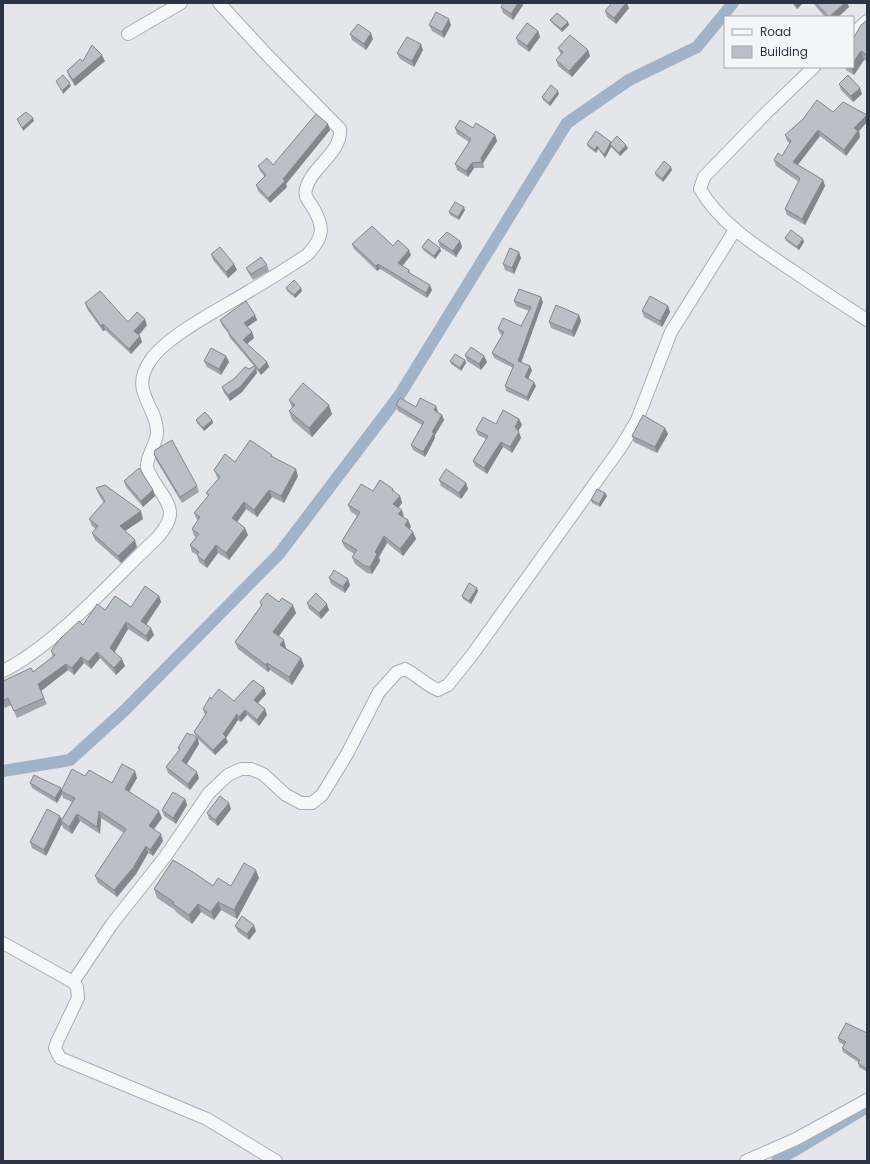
<svg xmlns="http://www.w3.org/2000/svg" width="870" height="1164" font-family="Poppins,sans-serif">
  <style>
    .lines { fill: none; stroke-linecap: round; stroke-linejoin: round }
    .canal { stroke: #a0b3c9; stroke-width: 12 }
    .street-casing { stroke: #a9adb5; stroke-width: 14 }
    .street { stroke: #f6f7f9; stroke-width: 12 }
    .wall { fill: #a1a4ac }
    .shaded-wall { fill: #83868c }
    .building { fill: #bbbfc8; stroke: #83868c }
  </style>
  <rect width="100%" height="100%" fill="#e4e6eb"/>
  <g class="lines">
    <!-- canal -->
    <path class="canal" d="M 3,771 L 70,760 L 125,710 L 279,554 L 399,396 L 567,123 L 629,80 L 697,47 L 733,3
      M 777,1161 L 867,1107"/>
    <defs>
      <path id="street" d="M 128,34 L 181,3
        M 853,34 L 867,21
        M 814,67 L 765,114 L 704,177 L 700,189 C 721,225 759,248 793,271 C 818,288 842,304 867,320
        M 3,671 C 57,644 112,580 157,538 C 178,514 171,507 155,483 C 152,478 148,472 147,467 C 146,456 157,444 157,432 C 157,405 129,392 150,361 C 167,335 224,307 251,290 C 270,279 289,267 307,255 C 324,237 325,227 312,206 C 308,200 304,197 306,189 C 311,167 342,153 340,129 L 270,58 L 219,3
        M 3,943 L 73,982 L 112,924 L 165,857 L 209,793 L 228,775 L 241,769 L 251,769 L 263,774 L 286,795 L 301,803 L 312,803 L 322,795 L 347,754 L 379,692 L 397,672 L 405,669 C 417,675 426,685 438,690 L 448,685 L 472,655 L 621,447 L 637,420 L 671,332 L 735,230
        M 73,982 L 77,987 L 78,998 L 57,1042 L 55,1048 L 60,1058 L 207,1119 L 276,1161
        M 746,1161 L 796,1139 L 867,1100"/>
    </defs>
    <!-- street casing -->
    <use href="#street" class="street-casing"/>
    <!-- street -->
    <use href="#street" class="street"/>
  </g>
  <!-- wall -->
  <path class="wall" d="M 503,3 L 522,3 L 523,5 L 513,20 L 503,13 L 501,7 Z
    M 792,3 L 803,3 L 797,9 Z
    M 813,3 L 847,3 L 849,7 L 838,17 L 825,17 Z
    M 629,8 L 616,24 L 607,17 L 605,11 Z
    M 550,20 L 569,25 L 562,32 L 552,23 Z
    M 867,20 L 867,61 L 864,60 L 854,75 L 846,70 L 845,67 L 853,67 Z
    M 429,25 L 451,25 L 444,38 L 432,31 Z
    M 538,31 L 540,37 L 529,52 L 518,44 L 516,38 Z
    M 350,34 L 373,39 L 366,50 L 352,40 Z
    M 558,48 L 588,50 L 590,56 L 572,77 L 558,66 L 556,60 L 561,55 Z
    M 423,50 L 414,67 L 400,59 L 397,53 Z
    M 83,61 L 105,61 L 75,86 L 69,77 L 67,71 Z
    M 839,84 L 862,94 L 853,102 L 841,90 Z
    M 559,94 L 550,106 L 543,100 L 542,97 Z
    M 833,112 L 867,115 L 867,122 L 859,131 L 860,137 L 846,156 L 820,136 L 798,165 L 823,180 L 825,186 L 805,225 L 787,215 L 785,209 L 799,182 L 776,166 L 774,160 L 782,156 L 790,144 L 787,141 L 785,135 Z
    M 328,124 L 330,130 L 286,184 L 287,187 L 270,203 L 258,191 L 256,185 L 265,177 L 260,171 L 258,166 L 273,165 Z
    M 455,128 L 473,128 L 495,135 L 497,141 L 483,163 L 484,168 L 474,168 L 468,177 L 457,170 L 455,164 L 469,142 L 457,134 Z
    M 611,142 L 611,143 L 628,148 L 620,156 L 611,147 L 605,158 L 598,149 L 596,153 L 588,147 L 587,144 Z
    M 672,170 L 663,182 L 656,176 L 655,173 Z
    M 465,210 L 459,220 L 450,215 L 449,212 Z
    M 785,238 L 804,242 L 799,250 L 786,241 Z
    M 438,241 L 460,241 L 462,247 L 456,257 L 440,247 Z
    M 352,244 L 393,246 L 411,255 L 402,266 L 409,270 L 411,274 L 432,290 L 427,298 L 380,269 L 377,271 L 354,249 Z
    M 422,247 L 440,248 L 441,251 L 435,259 L 423,250 Z
    M 211,254 L 234,264 L 237,270 L 228,278 L 213,260 Z
    M 521,258 L 514,274 L 505,270 L 503,264 Z
    M 267,265 L 269,271 L 253,280 L 249,274 L 246,268 Z
    M 286,288 L 302,291 L 295,298 L 287,291 Z
    M 514,301 L 543,302 L 521,362 L 532,370 L 528,378 L 536,386 L 528,401 L 506,391 L 505,386 L 513,368 L 494,358 L 492,353 L 502,335 L 500,334 L 498,329 L 521,326 L 529,311 L 516,306 Z
    M 85,303 L 128,322 L 147,325 L 139,335 L 142,342 L 131,354 L 105,330 L 103,331 L 87,309 Z
    M 668,306 L 670,312 L 662,327 L 644,317 L 642,311 Z
    M 255,315 L 257,320 L 247,327 L 252,332 L 254,338 L 247,344 L 267,362 L 269,367 L 261,375 L 256,369 L 257,373 L 242,392 L 230,401 L 224,393 L 222,387 L 254,366 L 230,338 L 228,333 L 222,325 L 220,320 Z
    M 579,315 L 581,321 L 574,337 L 551,328 L 549,322 Z
    M 465,355 L 484,356 L 487,362 L 481,370 L 467,361 Z
    M 226,356 L 229,362 L 221,375 L 207,367 L 204,361 Z
    M 465,360 L 466,363 L 461,371 L 451,364 L 450,361 Z
    M 289,400 L 332,414 L 312,437 L 292,420 L 289,411 L 292,408 Z
    M 396,405 L 416,407 L 438,412 L 437,412 L 442,415 L 444,420 L 435,435 L 435,438 L 425,457 L 413,450 L 411,445 L 422,425 L 398,411 Z
    M 519,419 L 522,425 L 518,431 L 521,438 L 512,453 L 503,447 L 487,474 L 475,466 L 473,461 L 486,439 L 478,435 L 476,430 L 496,424 Z
    M 196,420 L 212,420 L 213,423 L 204,431 L 197,423 Z
    M 665,428 L 668,434 L 657,453 L 634,442 L 632,436 Z
    M 154,454 L 197,486 L 199,492 L 182,503 L 156,460 Z
    M 272,455 L 272,457 L 298,476 L 284,503 L 272,497 L 257,517 L 246,509 L 237,522 L 248,535 L 229,560 L 218,553 L 207,568 L 199,562 L 197,555 L 192,552 L 190,545 L 196,537 L 194,536 L 192,529 L 198,520 L 197,520 L 194,513 L 208,496 L 206,493 L 218,479 L 217,477 L 214,470 L 235,462 Z
    M 439,480 L 466,483 L 468,489 L 461,499 L 441,486 Z
    M 124,481 L 153,490 L 155,496 L 143,507 L 126,487 Z
    M 96,488 L 143,519 L 125,531 L 137,547 L 121,563 L 95,540 L 92,533 L 96,529 L 92,526 L 89,519 L 104,503 L 99,495 Z
    M 393,489 L 394,492 L 400,496 L 402,503 L 398,508 L 404,518 L 408,520 L 411,527 L 409,529 L 413,532 L 416,539 L 403,556 L 387,543 L 379,557 L 380,561 L 372,574 L 367,573 L 355,564 L 352,557 L 354,554 L 345,548 L 342,541 L 357,516 L 351,512 L 348,505 L 373,491 Z
    M 605,493 L 607,496 L 600,507 L 592,503 L 591,500 Z
    M 329,578 L 350,585 L 345,593 L 331,584 Z
    M 477,588 L 478,591 L 471,604 L 463,599 L 462,596 Z
    M 159,596 L 161,602 L 146,624 L 154,635 L 148,642 L 128,629 L 115,652 L 125,666 L 116,675 L 100,658 L 91,669 L 84,663 L 74,675 L 68,670 L 41,691 L 47,704 L 17,718 L 11,705 L 5,708 L 3,704 L 3,681 L 33,672 L 53,657 L 51,651 L 83,625 L 105,610 L 131,607 Z
    M 260,602 L 279,602 L 296,613 L 278,636 L 286,648 L 301,658 L 304,666 L 292,685 L 270,670 L 268,672 L 238,649 L 235,642 L 261,606 Z
    M 307,603 L 329,610 L 321,619 L 309,609 Z
    M 264,688 L 266,694 L 258,703 L 265,709 L 267,715 L 259,726 L 247,715 L 241,722 L 238,720 L 226,738 L 228,742 L 215,755 L 198,739 L 199,744 L 186,764 L 199,778 L 190,790 L 168,773 L 166,767 L 179,751 L 178,748 L 196,737 L 194,732 L 205,715 L 203,709 L 211,699 L 234,701 Z
    M 85,776 L 112,783 L 137,778 L 129,792 L 162,818 L 154,829 L 163,841 L 153,856 L 148,853 L 136,874 L 117,897 L 98,883 L 95,876 L 124,833 L 101,818 L 100,834 L 80,821 L 72,834 L 63,828 L 62,824 L 46,856 L 32,848 L 30,842 L 62,819 L 72,802 L 63,798 L 62,794 L 57,803 L 32,788 L 30,783 L 61,788 L 61,790 Z
    M 185,799 L 187,805 L 176,824 L 164,816 L 162,810 Z
    M 231,809 L 218,826 L 209,819 L 207,813 Z
    M 259,878 L 237,919 L 221,910 L 214,920 L 201,912 L 192,924 L 176,912 L 175,910 L 157,898 L 154,889 L 231,886 Z
    M 235,926 L 256,931 L 249,940 L 238,932 Z
    M 867,1033 L 867,1072 L 859,1067 L 858,1063 L 858,1062 L 843,1052 L 842,1048 L 844,1045 L 839,1042 L 838,1038 Z"/>
  <!-- shaded-wall -->
  <path class="shaded-wall" d="M 518,3 L 522,3 L 523,5 L 513,20 L 511,14 Z
    M 626,3 L 627,3 L 629,8 L 616,24 L 614,18 Z
    M 795,3 L 803,3 L 797,9 Z
    M 845,3 L 847,3 L 849,7 L 838,17 L 829,17 Z
    M 449,19 L 451,25 L 444,38 L 442,32 Z
    M 568,22 L 569,25 L 562,32 L 561,29 Z
    M 538,31 L 540,37 L 529,52 L 527,46 Z
    M 371,33 L 373,39 L 366,50 L 364,44 Z
    M 421,44 L 423,50 L 414,67 L 412,61 Z
    M 588,50 L 590,56 L 572,77 L 569,71 Z
    M 861,51 L 864,60 L 854,75 L 851,67 L 853,67 L 853,63 Z
    M 102,55 L 105,61 L 75,86 L 73,80 Z
    M 70,83 L 71,86 L 63,94 L 62,91 Z
    M 860,88 L 862,94 L 853,102 L 851,96 Z
    M 558,91 L 559,94 L 550,106 L 549,103 Z
    M 867,115 L 867,122 L 859,131 L 860,137 L 846,156 L 844,150 L 854,128 Z
    M 33,118 L 34,121 L 23,131 L 22,128 Z
    M 328,124 L 330,130 L 286,184 L 287,187 L 270,203 L 268,198 Z
    M 818,130 L 820,136 L 795,168 L 793,162 Z
    M 495,135 L 497,141 L 483,163 L 484,168 L 481,158 Z
    M 610,144 L 611,147 L 605,158 L 604,155 Z
    M 626,145 L 628,148 L 620,156 L 619,153 Z
    M 597,146 L 598,149 L 596,153 L 595,150 Z
    M 472,163 L 474,168 L 468,177 L 466,171 Z
    M 671,167 L 672,170 L 663,182 L 662,179 Z
    M 823,180 L 825,186 L 805,225 L 802,219 Z
    M 464,207 L 465,210 L 459,220 L 458,217 Z
    M 803,239 L 804,242 L 799,250 L 797,247 Z
    M 460,241 L 462,247 L 456,257 L 453,251 Z
    M 440,248 L 441,251 L 435,259 L 434,256 Z
    M 409,250 L 411,255 L 400,269 L 398,263 Z
    M 519,252 L 521,258 L 514,274 L 512,268 Z
    M 234,264 L 237,270 L 228,278 L 226,272 Z
    M 378,264 L 380,269 L 377,271 L 376,266 Z
    M 430,285 L 432,290 L 427,298 L 426,293 Z
    M 301,288 L 302,291 L 295,298 L 294,295 Z
    M 541,297 L 543,302 L 520,366 L 518,361 Z
    M 668,306 L 670,312 L 662,327 L 660,321 Z
    M 255,315 L 257,320 L 246,328 L 244,323 Z
    M 579,315 L 581,321 L 574,337 L 572,331 Z
    M 145,319 L 147,325 L 137,337 L 134,331 Z
    M 103,324 L 105,330 L 103,331 L 101,326 Z
    M 252,332 L 254,338 L 245,346 L 243,340 Z
    M 140,336 L 142,342 L 131,354 L 129,349 Z
    M 226,356 L 229,362 L 221,375 L 219,369 Z
    M 484,356 L 487,362 L 481,370 L 479,364 Z
    M 465,360 L 466,363 L 461,371 L 460,368 Z
    M 267,362 L 269,367 L 261,375 L 259,370 Z
    M 530,366 L 532,370 L 527,382 L 525,377 Z
    M 256,368 L 257,373 L 242,392 L 230,401 L 228,395 Z
    M 534,382 L 536,386 L 528,401 L 527,397 Z
    M 329,405 L 332,414 L 312,437 L 309,428 Z
    M 436,406 L 438,412 L 436,415 L 434,410 Z
    M 442,415 L 444,420 L 435,435 L 435,438 L 425,457 L 423,452 L 432,432 Z
    M 519,419 L 522,425 L 517,433 L 515,427 Z
    M 212,420 L 213,423 L 204,431 L 203,428 Z
    M 665,428 L 668,434 L 657,453 L 655,447 Z
    M 519,432 L 521,438 L 512,453 L 510,447 Z
    M 501,442 L 503,447 L 487,474 L 484,468 Z
    M 296,469 L 298,476 L 284,503 L 281,496 Z
    M 466,483 L 468,489 L 461,499 L 459,493 Z
    M 153,490 L 155,496 L 143,507 L 141,501 Z
    M 269,490 L 272,497 L 257,517 L 254,510 Z
    M 605,493 L 607,496 L 600,507 L 599,504 Z
    M 400,496 L 402,503 L 396,511 L 393,504 Z
    M 244,502 L 246,509 L 235,525 L 232,518 Z
    M 402,510 L 404,517 L 398,514 Z
    M 141,511 L 143,519 L 122,533 L 120,526 Z
    M 408,520 L 411,527 L 407,532 L 405,525 Z
    M 245,528 L 248,535 L 229,560 L 226,553 Z
    M 413,532 L 416,539 L 403,556 L 400,549 Z
    M 384,536 L 387,543 L 379,557 L 380,561 L 372,574 L 370,567 L 375,552 Z
    M 135,540 L 137,547 L 121,563 L 118,556 Z
    M 216,545 L 218,553 L 207,568 L 204,561 Z
    M 348,579 L 350,585 L 345,593 L 343,587 Z
    M 477,588 L 478,591 L 471,604 L 469,601 Z
    M 159,596 L 161,602 L 144,628 L 141,621 Z
    M 327,604 L 329,610 L 321,619 L 319,613 Z
    M 293,605 L 296,613 L 276,640 L 273,632 Z
    M 126,622 L 128,629 L 113,654 L 110,648 Z
    M 151,628 L 154,635 L 148,642 L 146,636 Z
    M 284,640 L 286,648 L 283,652 L 280,645 Z
    M 97,652 L 100,658 L 91,669 L 88,662 Z
    M 81,657 L 84,663 L 74,675 L 72,668 Z
    M 301,658 L 304,666 L 292,685 L 289,677 Z
    M 122,659 L 125,666 L 116,675 L 114,668 Z
    M 267,663 L 270,670 L 268,672 L 266,665 Z
    M 66,664 L 68,670 L 41,691 L 38,684 Z
    M 264,688 L 266,694 L 256,705 L 254,700 Z
    M 265,709 L 267,715 L 259,726 L 257,720 Z
    M 245,710 L 247,715 L 241,722 L 239,717 Z
    M 237,714 L 238,720 L 226,738 L 228,742 L 215,755 L 213,750 Z
    M 197,738 L 199,744 L 185,767 L 182,761 Z
    M 135,771 L 137,778 L 127,795 L 125,789 Z
    M 197,772 L 199,778 L 190,790 L 188,784 Z
    M 61,788 L 62,791 L 61,791 L 62,794 L 57,803 L 55,798 Z
    M 185,799 L 187,805 L 176,824 L 173,818 Z
    M 229,803 L 231,809 L 218,826 L 215,820 Z
    M 99,811 L 101,818 L 100,834 L 97,827 Z
    M 159,811 L 162,818 L 151,833 L 149,826 Z
    M 77,814 L 80,821 L 72,834 L 69,827 Z
    M 60,816 L 63,822 L 61,821 L 62,824 L 46,856 L 44,850 Z
    M 161,834 L 163,841 L 153,856 L 150,850 Z
    M 146,846 L 148,853 L 136,874 L 117,897 L 114,890 Z
    M 256,870 L 259,878 L 237,919 L 234,910 Z
    M 218,902 L 221,910 L 214,920 L 211,912 Z
    M 198,904 L 201,912 L 192,924 L 189,915 Z
    M 254,925 L 256,931 L 249,940 L 247,934 Z"/>
  <!-- building -->
  <path class="building" d="M 503,3 L 518,3 L 511,14 L 501,7 Z
    M 612,3 L 626,3 L 614,18 L 605,11 Z
    M 816,3 L 845,3 L 829,17 Z
    M 436,12 L 449,19 L 442,32 L 429,25 Z
    M 557,13 L 568,22 L 561,29 L 550,20 Z
    M 867,20 L 867,55 L 861,51 L 853,63 L 853,39 L 861,25 Z
    M 527,23 L 538,31 L 527,46 L 516,38 Z
    M 358,24 L 371,33 L 364,44 L 350,34 Z
    M 570,35 L 588,50 L 569,71 L 556,60 L 563,52 L 558,48 Z
    M 407,37 L 421,44 L 412,61 L 397,53 Z
    M 92,45 L 102,55 L 73,80 L 67,71 L 80,59 L 83,61 Z
    M 63,75 L 70,83 L 62,91 L 56,81 Z
    M 848,75 L 860,88 L 851,96 L 839,84 Z
    M 551,85 L 558,91 L 549,103 L 542,97 Z
    M 817,100 L 833,112 L 843,102 L 867,115 L 854,128 L 858,131 L 844,150 L 818,130 L 793,162 L 823,180 L 802,219 L 785,209 L 800,178 L 774,160 L 778,153 L 782,156 L 791,141 L 785,135 L 803,119 Z
    M 26,112 L 33,118 L 22,128 L 17,119 Z
    M 316,114 L 328,124 L 283,179 L 285,181 L 268,198 L 256,185 L 266,175 L 258,166 L 267,158 L 273,165 Z
    M 460,120 L 473,128 L 476,123 L 495,135 L 481,158 L 482,162 L 472,163 L 466,171 L 455,164 L 471,139 L 455,128 Z
    M 596,131 L 611,142 L 604,155 L 597,146 L 595,150 L 587,144 Z
    M 617,136 L 626,145 L 619,153 L 610,144 Z
    M 664,161 L 671,167 L 662,179 L 655,173 Z
    M 455,202 L 464,207 L 458,217 L 449,212 Z
    M 372,226 L 393,246 L 398,240 L 409,250 L 398,263 L 409,270 L 408,272 L 430,285 L 426,293 L 378,264 L 376,266 L 352,244 Z
    M 791,230 L 803,239 L 797,247 L 785,238 Z
    M 447,232 L 460,241 L 453,251 L 438,241 Z
    M 428,239 L 440,248 L 434,256 L 422,247 Z
    M 220,247 L 234,264 L 226,272 L 211,254 Z
    M 510,248 L 519,252 L 512,268 L 503,264 Z
    M 261,257 L 267,265 L 251,274 L 246,268 Z
    M 294,280 L 301,288 L 294,295 L 286,288 Z
    M 519,289 L 541,297 L 518,361 L 530,366 L 525,377 L 534,382 L 527,397 L 505,386 L 514,365 L 492,353 L 504,332 L 498,329 L 503,318 L 521,326 L 531,307 L 514,301 Z
    M 100,291 L 128,322 L 137,312 L 145,319 L 134,331 L 140,336 L 129,349 L 103,324 L 101,326 L 85,303 Z
    M 650,296 L 668,306 L 660,321 L 642,311 Z
    M 246,301 L 255,315 L 244,323 L 252,332 L 243,340 L 267,362 L 259,370 L 228,332 L 229,332 L 220,320 Z
    M 556,305 L 579,315 L 572,331 L 549,322 Z
    M 471,347 L 484,356 L 479,364 L 465,355 Z
    M 211,348 L 226,356 L 219,369 L 204,361 Z
    M 455,354 L 465,360 L 460,368 L 450,361 Z
    M 254,366 L 256,368 L 240,387 L 228,395 L 222,387 L 235,378 L 245,367 L 249,369 Z
    M 303,383 L 329,405 L 309,428 L 289,411 L 295,405 L 289,400 Z
    M 400,398 L 416,407 L 420,398 L 436,406 L 434,410 L 442,415 L 432,432 L 434,433 L 423,452 L 411,445 L 424,422 L 396,405 Z
    M 503,410 L 519,419 L 515,427 L 519,432 L 510,447 L 501,442 L 484,468 L 473,461 L 488,436 L 476,430 L 483,417 L 496,424 Z
    M 205,412 L 212,420 L 203,428 L 196,420 Z
    M 643,415 L 665,428 L 655,447 L 632,436 Z
    M 172,440 L 197,486 L 180,497 L 154,454 L 155,450 Z
    M 250,440 L 272,455 L 271,456 L 296,469 L 281,496 L 269,490 L 254,510 L 244,502 L 232,518 L 245,528 L 226,553 L 216,545 L 204,561 L 197,555 L 199,552 L 190,545 L 199,534 L 192,529 L 200,517 L 194,513 L 209,495 L 206,493 L 220,477 L 214,470 L 225,454 L 235,462 Z
    M 139,468 L 153,490 L 141,501 L 124,481 Z
    M 446,469 L 466,483 L 459,493 L 439,480 Z
    M 380,480 L 393,489 L 392,490 L 400,496 L 393,504 L 402,510 L 398,514 L 408,520 L 405,525 L 413,532 L 400,549 L 384,536 L 375,552 L 377,554 L 370,567 L 365,566 L 352,557 L 357,550 L 342,541 L 360,512 L 348,505 L 361,484 L 373,491 Z
    M 105,485 L 141,511 L 120,526 L 135,540 L 118,556 L 92,533 L 98,526 L 89,519 L 105,501 L 96,488 Z
    M 597,489 L 605,493 L 599,504 L 591,500 Z
    M 334,570 L 348,579 L 343,587 L 329,578 Z
    M 469,583 L 477,588 L 469,601 L 462,596 Z
    M 145,586 L 159,596 L 141,621 L 151,628 L 146,636 L 126,622 L 110,648 L 122,659 L 114,668 L 97,652 L 88,662 L 81,657 L 72,668 L 66,664 L 38,684 L 44,698 L 14,711 L 8,698 L 3,701 L 3,681 L 31,668 L 33,672 L 55,655 L 51,651 L 60,639 L 79,621 L 83,625 L 97,604 L 105,610 L 115,596 L 131,607 Z
    M 267,593 L 279,602 L 282,598 L 293,605 L 273,632 L 284,640 L 280,645 L 301,658 L 289,677 L 267,663 L 266,665 L 235,642 L 262,605 L 260,602 Z
    M 316,593 L 327,604 L 319,613 L 307,603 Z
    M 253,680 L 264,688 L 254,700 L 265,709 L 257,720 L 245,710 L 239,717 L 237,714 L 223,734 L 226,737 L 213,750 L 194,732 L 207,712 L 203,709 L 210,697 L 211,699 L 219,689 L 234,701 Z
    M 187,733 L 191,735 L 192,734 L 197,738 L 182,761 L 197,772 L 188,784 L 166,767 L 180,749 L 178,748 Z
    M 122,764 L 135,771 L 125,789 L 159,811 L 149,826 L 161,834 L 150,850 L 146,846 L 133,868 L 114,890 L 95,876 L 126,829 L 99,811 L 97,827 L 77,814 L 69,827 L 61,821 L 75,798 L 61,791 L 72,769 L 85,776 L 89,770 L 112,783 Z
    M 34,775 L 61,788 L 55,798 L 30,783 Z
    M 173,792 L 185,799 L 173,818 L 162,810 Z
    M 220,796 L 229,803 L 215,820 L 207,813 Z
    M 47,809 L 60,816 L 44,850 L 30,842 Z
    M 173,860 L 196,874 L 213,886 L 218,878 L 231,886 L 244,863 L 256,870 L 234,910 L 218,902 L 211,912 L 198,904 L 189,915 L 173,904 L 174,902 L 154,889 Z
    M 242,916 L 254,925 L 247,934 L 235,926 Z
    M 846,1023 L 867,1033 L 867,1069 L 858,1063 L 860,1060 L 842,1048 L 846,1042 L 838,1038 Z"/>
  <!-- border -->
  <rect width="870" height="1164" fill="none" stroke="#2c3443" stroke-width="8"/>
  <!-- legend -->
  <rect x="724" y="16" width="130" height="52" fill="#f3f5f8" stroke="#a3a8b0"/>
  <rect x="732" y="29" width="20" height="6" fill="#f6f7f9" stroke="#a3a8b0"/>
  <text x="760" y="36" font-size="12" fill="#2c3443">Road</text>
  <rect x="732" y="46" width="20" height="12" fill="#bbbfc8" stroke="#a3a8b0"/>
  <text x="760" y="56" font-size="12" fill="#2c3443">Building</text>
</svg>
